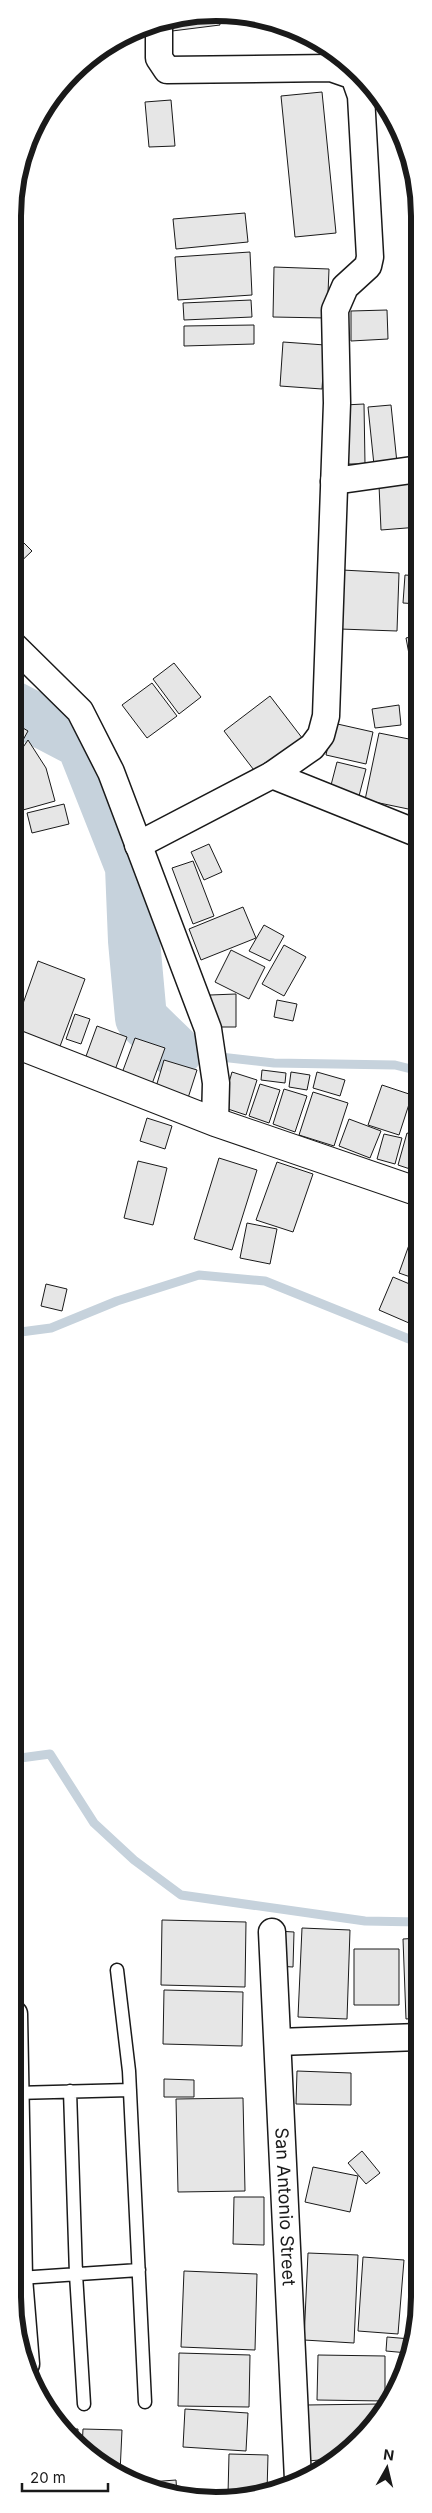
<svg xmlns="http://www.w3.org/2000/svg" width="432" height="2513" font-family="Inter,sans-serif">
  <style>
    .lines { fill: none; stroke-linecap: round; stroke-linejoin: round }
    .stream { stroke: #c6d2dc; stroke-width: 9 }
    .river { stroke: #c6d2dc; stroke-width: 52 }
    .building { fill: #e6e6e6; stroke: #1a1a1a }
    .lane-casing { stroke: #1a1a1a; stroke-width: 15 }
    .street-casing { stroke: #1a1a1a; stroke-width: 29 }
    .secondary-casing { stroke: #1a1a1a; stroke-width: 30 }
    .lane { stroke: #fff; stroke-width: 12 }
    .street { stroke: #fff; stroke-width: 26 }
    .secondary { stroke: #fff; stroke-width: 28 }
    .labels { text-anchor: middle; stroke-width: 4; stroke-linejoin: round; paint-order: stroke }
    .street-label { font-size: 18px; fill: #1a1a1a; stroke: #fff }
    .rim { fill: none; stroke: #1a1a1a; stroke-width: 6 }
  </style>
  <rect width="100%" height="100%" fill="#fff"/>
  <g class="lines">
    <!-- stream -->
    <path class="stream" d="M 176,1052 L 274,1063 L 395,1065 L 419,1071
      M 13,1333 L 51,1328 L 117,1301 L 199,1275 L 265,1281 L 419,1343
      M 13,1759 L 50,1754 L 94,1823 L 134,1860 L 181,1895 L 365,1921 L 419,1922"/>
    <!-- river -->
    <path class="river" d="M 13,707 L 82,743 L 131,867 L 134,941 L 141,1018 L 176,1052"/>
  </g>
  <!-- building -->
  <path class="building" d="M 218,14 L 220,25 L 172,31 L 171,21 Z
    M 322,92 L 336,233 L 295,237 L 281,96 Z
    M 171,100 L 175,146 L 149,147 L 145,102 Z
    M 415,185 L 419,202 L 419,204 L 416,204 Z
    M 416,204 L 419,204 L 419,223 Z
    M 245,213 L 248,242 L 176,249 L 173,219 Z
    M 250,252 L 252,295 L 178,300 L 175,257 Z
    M 274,267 L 329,269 L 327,318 L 273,317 Z
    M 251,300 L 252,317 L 184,320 L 183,303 Z
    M 387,310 L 388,339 L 351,341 L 351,311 Z
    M 254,325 L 254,344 L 184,346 L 184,326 Z
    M 283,342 L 325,345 L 322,389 L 280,386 Z
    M 364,404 L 365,464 L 345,464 L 344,405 Z
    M 391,405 L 397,463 L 374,465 L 368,407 Z
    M 419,482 L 419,527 L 381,530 L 379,485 Z
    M 13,532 L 32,551 L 13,569 Z
    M 342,570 L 399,573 L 397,631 L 340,629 Z
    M 405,575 L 419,576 L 419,604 L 403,603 Z
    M 419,635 L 419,669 L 412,670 L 406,638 Z
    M 174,663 L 201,697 L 179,714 L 153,679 Z
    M 152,683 L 177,716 L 147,738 L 122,705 Z
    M 270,696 L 306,743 L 260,778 L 224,731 Z
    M 399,705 L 401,725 L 375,728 L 372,709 Z
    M 13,722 L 28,731 L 13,758 Z
    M 333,723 L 373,732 L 366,764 L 326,755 Z
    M 379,733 L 419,741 L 419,779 L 413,810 L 365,800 Z
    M 28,740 L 46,768 L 55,801 L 23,810 L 13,772 L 13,762 Z
    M 337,762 L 366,769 L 359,796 L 330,789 Z
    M 64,804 L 69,824 L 32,833 L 27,813 Z
    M 209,844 L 222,872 L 204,880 L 191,852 Z
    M 193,861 L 214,916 L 193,924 L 172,868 Z
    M 243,907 L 256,938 L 201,960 L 189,929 Z
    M 264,925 L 284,936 L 270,961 L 249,951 Z
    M 284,945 L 306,957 L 284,996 L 262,984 Z
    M 231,950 L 265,967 L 249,999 L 215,982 Z
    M 38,961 L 85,979 L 59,1049 L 13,1032 Z
    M 236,994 L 236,1027 L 211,1027 L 210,995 Z
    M 277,1000 L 297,1004 L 293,1021 L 274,1017 Z
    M 75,1014 L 90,1019 L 81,1044 L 66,1039 Z
    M 97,1026 L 127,1037 L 115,1070 L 85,1059 Z
    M 135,1038 L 165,1048 L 152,1084 L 122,1073 Z
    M 164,1060 L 197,1070 L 188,1098 L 156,1087 Z
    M 262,1070 L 286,1073 L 285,1083 L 261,1080 Z
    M 232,1072 L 257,1080 L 246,1115 L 222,1107 Z
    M 291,1072 L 310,1075 L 307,1090 L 289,1087 Z
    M 317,1072 L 345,1080 L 340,1096 L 313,1088 Z
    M 260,1084 L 280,1090 L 269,1123 L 249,1116 Z
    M 382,1085 L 412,1095 L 399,1135 L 368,1125 Z
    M 284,1089 L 307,1096 L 295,1132 L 273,1124 Z
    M 313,1092 L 348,1103 L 334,1146 L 299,1135 Z
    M 418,1098 L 419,1098 L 419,1132 L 409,1129 Z
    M 147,1118 L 172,1126 L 165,1149 L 140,1141 Z
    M 349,1119 L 381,1131 L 370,1158 L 339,1146 Z
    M 407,1133 L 419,1137 L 419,1172 L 398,1165 Z
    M 384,1134 L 402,1138 L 395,1164 L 377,1159 Z
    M 219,1158 L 257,1170 L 232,1250 L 194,1239 Z
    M 138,1161 L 167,1168 L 153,1225 L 124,1218 Z
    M 277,1162 L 313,1174 L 293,1232 L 256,1220 Z
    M 419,1217 L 419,1280 L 399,1273 Z
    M 247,1223 L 277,1229 L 270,1264 L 240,1258 Z
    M 393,1277 L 419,1288 L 419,1300 L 409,1323 L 379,1310 Z
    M 46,1284 L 67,1289 L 62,1311 L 41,1306 Z
    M 162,1920 L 246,1922 L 245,1987 L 161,1985 Z
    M 302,1928 L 350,1930 L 347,2019 L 298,2017 Z
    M 277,1931 L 294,1932 L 293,1967 L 276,1966 Z
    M 419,1938 L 419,2018 L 406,2019 L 403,1939 Z
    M 354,1949 L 399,1949 L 399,2005 L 354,2005 Z
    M 164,1990 L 243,1992 L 242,2046 L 163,2044 Z
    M 297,2071 L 351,2073 L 351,2105 L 296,2104 Z
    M 164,2079 L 194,2080 L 194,2097 L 164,2097 Z
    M 243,2098 L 245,2191 L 178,2192 L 176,2099 Z
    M 362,2151 L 380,2173 L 366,2184 L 348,2163 Z
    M 313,2167 L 358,2176 L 350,2212 L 305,2202 Z
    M 234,2197 L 264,2197 L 264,2245 L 233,2244 Z
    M 308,2253 L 358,2255 L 354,2343 L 304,2340 Z
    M 363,2257 L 404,2260 L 398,2334 L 358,2331 Z
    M 184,2271 L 257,2274 L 255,2350 L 181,2347 Z
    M 387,2337 L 411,2339 L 408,2353 L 386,2351 Z
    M 179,2353 L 250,2355 L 249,2407 L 178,2406 Z
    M 318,2355 L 385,2356 L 385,2401 L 317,2400 Z
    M 379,2404 L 378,2414 L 350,2450 L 320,2468 L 319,2460 L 308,2461 L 306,2405 Z
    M 185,2409 L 248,2413 L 246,2451 L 183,2447 Z
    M 64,2429 L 78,2429 L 77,2444 L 72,2441 Z
    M 83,2429 L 122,2430 L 120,2473 L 82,2448 Z
    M 229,2454 L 268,2455 L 267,2492 L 228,2494 Z
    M 176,2480 L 177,2494 L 136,2483 Z
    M 197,2493 L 197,2499 L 181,2495 L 181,2494 Z"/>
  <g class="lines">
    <defs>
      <path id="lane" d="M 117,1970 L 129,2071 L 145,2402
        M 70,2091 L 76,2274 L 84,2404
        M 15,2093 L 130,2090
        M 19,2278 L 139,2270"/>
      <g id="street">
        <path d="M 334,481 L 419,469"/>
        <path d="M 13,645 L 80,711 L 111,772 L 208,1029 L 216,1083 L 215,1122"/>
        <path d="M 272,775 L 419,834"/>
        <path d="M 138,845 L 272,775 L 312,747 L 321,735 L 326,716 L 337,403 L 335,310 L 345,287 L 368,266 L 370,257 L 361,96 L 354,76 L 331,68 L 167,70 L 159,58 L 159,22"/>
        <path id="s1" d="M 272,1932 L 298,2480"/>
        <path d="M 14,2014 L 19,2278"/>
        <path d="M 278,2042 L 419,2037"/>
        <path d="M 13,2278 L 19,2278 L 26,2364"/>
      </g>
      <path id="secondary" d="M 13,1043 L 215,1122 L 419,1192"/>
    </defs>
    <!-- lane casing -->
    <use href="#lane" class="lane-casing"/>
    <!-- street casing -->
    <use href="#street" class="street-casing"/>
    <!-- secondary casing -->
    <use href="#secondary" class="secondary-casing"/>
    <!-- lane -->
    <use href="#lane" class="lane"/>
    <!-- street -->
    <use href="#street" class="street"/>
    <!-- secondary -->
    <use href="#secondary" class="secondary"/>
  </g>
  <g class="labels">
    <!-- street labels -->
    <g class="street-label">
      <text dy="6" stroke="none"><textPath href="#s1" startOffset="275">San Antonio Street</textPath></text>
    </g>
  </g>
  <!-- crop -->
  <path d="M0 0H432V2513H0ZM216 21H216A195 195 0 0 1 411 216V2297A195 195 0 0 1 216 2492H216A195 195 0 0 1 21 2297V216A195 195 0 0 1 216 21Z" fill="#fff" fill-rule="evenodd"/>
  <path class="rim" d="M216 21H216A195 195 0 0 1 411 216V2297A195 195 0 0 1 216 2492H216A195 195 0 0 1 21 2297V216A195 195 0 0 1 216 21Z"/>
  <!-- north arrow -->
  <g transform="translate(387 2468) rotate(8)" stroke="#ffffff" stroke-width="4" paint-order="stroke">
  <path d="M0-4L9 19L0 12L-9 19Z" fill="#1a1a1a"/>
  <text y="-8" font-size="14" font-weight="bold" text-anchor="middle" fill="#1a1a1a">N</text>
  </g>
  <!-- scale -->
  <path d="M22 2483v8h86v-8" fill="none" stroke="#1a1a1a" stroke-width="2.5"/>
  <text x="30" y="2483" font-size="15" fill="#1a1a1a" stroke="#ffffff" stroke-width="4" paint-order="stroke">20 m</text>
</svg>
